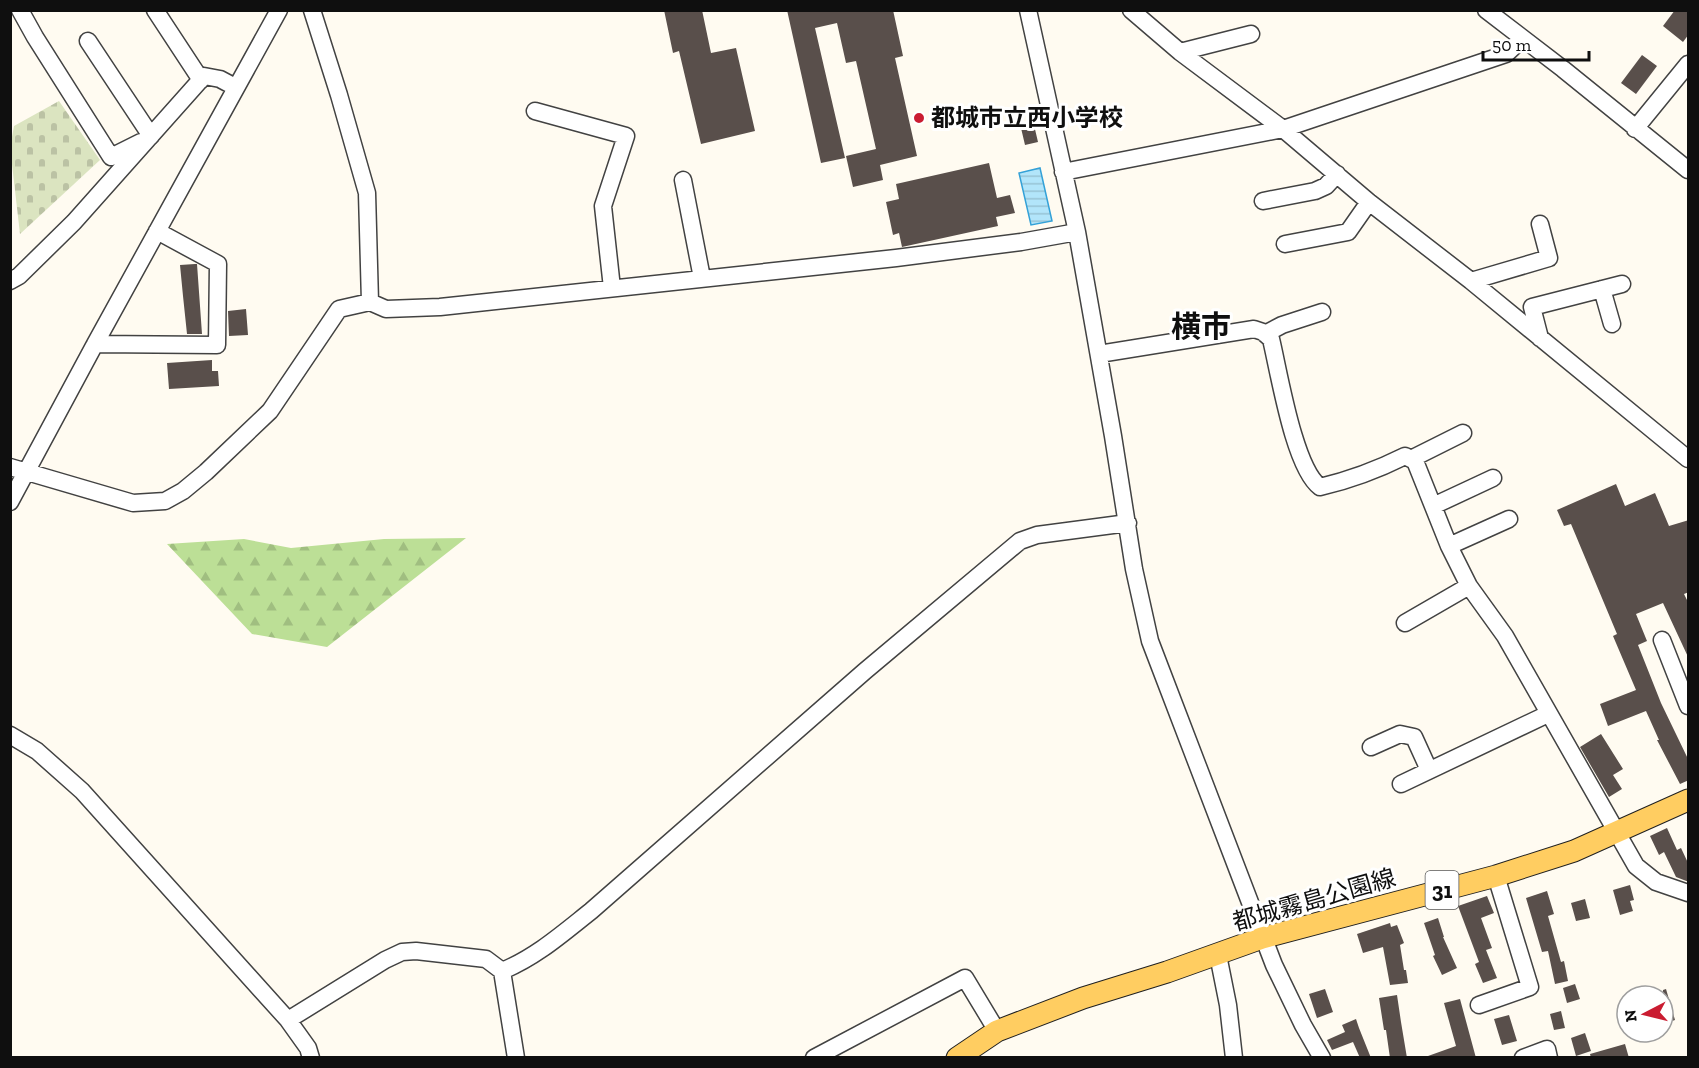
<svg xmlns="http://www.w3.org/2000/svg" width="1699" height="1068" font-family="'Zilla Slab','Noto Sans JP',serif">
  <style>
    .forest { fill: url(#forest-firs) }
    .cemetery { fill: url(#cemetery-stones) }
    .water { fill: url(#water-rules); stroke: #34a1d7; stroke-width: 1.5 }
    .building { fill: #594f4b }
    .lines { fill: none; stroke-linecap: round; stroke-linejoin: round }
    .minor-casing { stroke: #424242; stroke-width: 19 }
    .major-casing { stroke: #202020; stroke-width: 23 }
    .minor { stroke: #fff; stroke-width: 16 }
    .major { stroke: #ffcd61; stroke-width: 21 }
    .poi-dot { fill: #ca1c31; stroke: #fff; stroke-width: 2 }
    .labels { text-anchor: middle; stroke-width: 6; stroke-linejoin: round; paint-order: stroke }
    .shield { fill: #fff; stroke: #575757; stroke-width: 1.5 }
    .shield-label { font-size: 22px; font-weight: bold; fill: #0f0f0f }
    .poi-label { font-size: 24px; font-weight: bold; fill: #0f0f0f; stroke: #fff; text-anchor: start }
    .street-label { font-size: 24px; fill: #0f0f0f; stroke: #fff }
    .district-label { font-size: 30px; font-weight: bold; fill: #0f0f0f; stroke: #fff }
  </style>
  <defs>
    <pattern id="forest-firs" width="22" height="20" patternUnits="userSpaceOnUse" patternTransform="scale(1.5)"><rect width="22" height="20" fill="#bcdf96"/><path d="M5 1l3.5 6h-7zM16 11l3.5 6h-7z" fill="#a0be80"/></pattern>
    <pattern id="cemetery-stones" width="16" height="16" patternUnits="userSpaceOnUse" patternTransform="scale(1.5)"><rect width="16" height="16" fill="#dbe4c0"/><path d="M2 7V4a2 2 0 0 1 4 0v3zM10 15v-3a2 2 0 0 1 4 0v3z" fill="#bbc2a4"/></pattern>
    <pattern id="water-rules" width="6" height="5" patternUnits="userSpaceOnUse" patternTransform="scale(1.5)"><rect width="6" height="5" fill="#b2e5fa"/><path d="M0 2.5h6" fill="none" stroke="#98c3d5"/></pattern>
  </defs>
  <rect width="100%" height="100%" fill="#fffbf1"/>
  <!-- forest -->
  <path class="forest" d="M 466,538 L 327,647 L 252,634 L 167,544 L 244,539 L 291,548 L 384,539 Z"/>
  <!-- cemetery -->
  <path class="cemetery" d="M 59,101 L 100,160 L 20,234 L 10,147 L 14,126 Z"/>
  <!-- water -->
  <path class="water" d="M 1040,168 L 1052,221 L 1031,225 L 1019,173 Z"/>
  <!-- building -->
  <path class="building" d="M 664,10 L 702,10 L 711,53 L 736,48 L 755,131 L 701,144 L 679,51 L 673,53 Z
    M 787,10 L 893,10 L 903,56 L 895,58 L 917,156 L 880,165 L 883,180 L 853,187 L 846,156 L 876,149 L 856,61 L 846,63 L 837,23 L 815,28 L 845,158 L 821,163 Z
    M 1675,10 L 1689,10 L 1689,34 L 1683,42 L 1663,26 Z
    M 1642,55 L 1657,66 L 1636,94 L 1621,83 Z
    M 1034,125 L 1038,142 L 1025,145 L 1021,128 Z
    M 989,163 L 997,198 L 1010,195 L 1015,213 L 996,217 L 998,226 L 902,247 L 899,233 L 893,235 L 886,202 L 899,199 L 896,184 Z
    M 195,264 L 197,264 L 202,334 L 187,334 L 183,296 L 180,265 Z
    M 246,309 L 248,335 L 229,336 L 228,311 Z
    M 212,360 L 212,371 L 218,371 L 219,386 L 169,389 L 167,363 Z
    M 1616,484 L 1625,506 L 1655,493 L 1669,526 L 1689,520 L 1689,592 L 1684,594 L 1689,604 L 1689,659 L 1663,603 L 1636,614 L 1647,641 L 1638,645 L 1661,703 L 1689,761 L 1689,780 L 1680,784 L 1657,740 L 1659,740 L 1646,711 L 1608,726 L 1600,704 L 1636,690 L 1613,636 L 1617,634 L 1571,524 L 1564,526 L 1557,510 Z
    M 1601,734 L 1623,769 L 1613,775 L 1622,789 L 1609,797 L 1580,747 Z
    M 1667,828 L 1677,850 L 1681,848 L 1689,865 L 1689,882 L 1676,877 L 1664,852 L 1659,855 L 1650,836 Z
    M 1630,885 L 1634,900 L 1630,901 L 1633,911 L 1620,915 L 1613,890 Z
    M 1547,891 L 1554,914 L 1548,916 L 1561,962 L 1564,961 L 1568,981 L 1555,984 L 1548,951 L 1542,952 L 1526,898 Z
    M 1487,896 L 1494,913 L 1481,918 L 1492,948 L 1486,950 L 1497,978 L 1483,983 L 1475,964 L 1479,962 L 1458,906 Z
    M 1585,899 L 1590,918 L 1576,921 L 1571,903 Z
    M 1438,918 L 1444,937 L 1443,937 L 1457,968 L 1442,975 L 1433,956 L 1435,955 L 1424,923 Z
    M 1390,923 L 1391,927 L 1397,925 L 1404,943 L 1400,945 L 1404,970 L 1406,970 L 1408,983 L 1390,985 L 1383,947 L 1363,953 L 1357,934 Z
    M 1575,984 L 1580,999 L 1567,1003 L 1563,988 Z
    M 1325,989 L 1333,1012 L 1317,1018 L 1309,994 Z
    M 1666,989 L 1675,1020 L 1663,1024 L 1663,990 Z
    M 1397,995 L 1401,1022 L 1407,1058 L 1390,1058 L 1386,1030 L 1384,1030 L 1379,998 Z
    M 1460,999 L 1476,1058 L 1428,1058 L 1428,1056 L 1456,1046 L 1444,1003 Z
    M 1561,1011 L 1565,1028 L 1554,1030 L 1550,1014 Z
    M 1509,1015 L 1517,1041 L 1502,1045 L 1494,1019 Z
    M 1356,1019 L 1359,1028 L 1371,1058 L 1360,1058 L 1353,1042 L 1332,1050 L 1327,1040 L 1345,1032 L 1342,1025 Z
    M 1585,1033 L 1591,1051 L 1576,1056 L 1571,1038 Z
    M 1625,1044 L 1629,1058 L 1591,1058 L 1590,1054 Z"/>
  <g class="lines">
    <defs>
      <path id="minor" d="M 20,10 L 35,37 L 111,157 L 141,142
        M 155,10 L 201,80
        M 312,10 L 339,95 L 367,193 L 370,302
        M 1028,10 L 1077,232 L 1113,436 L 1134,569 L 1150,641 L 1274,965 L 1303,1025 L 1322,1058
        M 1131,10 L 1180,52 L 1283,129 L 1369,202 L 1471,281 L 1688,459
        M 1486,10 L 1563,69 L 1688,170
        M 88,41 L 151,136
        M 1180,52 L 1251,34
        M 535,111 L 626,136 L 603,206 L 612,288
        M 1635,129 L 1688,64
        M 1063,172 L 1283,129 L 1506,54 L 1522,39
        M 683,180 L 702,278
        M 1263,201 L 1315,191 L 1326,186 L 1337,174
        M 1285,244 L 1348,232 L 1369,202
        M 10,281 L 19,276 L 74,222 L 204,76 L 220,79 L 235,87
        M 1471,281 L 1549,258 L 1540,224
        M 1602,289 L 1612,324
        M 1265,334 L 1282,325 L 1322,312
        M 1540,338 L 1532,307 L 1622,284
        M 95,344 L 217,345 L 218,264 L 157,231
        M 1099,354 L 1254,329 L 1263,332 L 1271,339 C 1279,372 1294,468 1320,487 C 1350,480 1377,470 1405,456 L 1415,461 L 1449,546 L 1469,586 L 1505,636 L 1636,866 L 1656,882 L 1688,893
        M 1411,459 L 1463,433
        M 10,467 L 133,503 L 165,501 L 183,491 L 206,472 L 270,411 L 339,309 L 370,302 L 386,309 L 440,307 L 896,258 L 1021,242 L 1077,232
        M 10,502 L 95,344 L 279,10
        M 1433,506 L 1493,478
        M 1449,546 L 1509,519
        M 1405,623 L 1469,586
        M 1662,640 L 1688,706
        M 10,735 L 37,751 L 82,791 L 288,1020 L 308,1048 L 311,1058
        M 1371,747 L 1400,734 L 1414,737 L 1429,770
        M 1401,784 L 1548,714
        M 1218,955 L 1228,1005 L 1234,1058
        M 502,971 L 516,1058
        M 1479,1005 L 1530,987 L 1496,876
        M 288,1020 L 385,960 L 402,952 L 416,951 L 486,959 L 502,971 C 536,957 562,934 591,911 L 865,671 L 1020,541 L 1037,535 L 1128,523
        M 814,1058 L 965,978 L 997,1031
        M 1523,1058 L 1547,1049 L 1549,1058"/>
      <path id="major" d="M 957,1058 L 997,1031 L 1083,998 L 1167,972 L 1262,938 L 1496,876 L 1574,851 L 1688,800"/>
    </defs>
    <!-- minor casing -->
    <use href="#minor" class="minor-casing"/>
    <!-- major casing -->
    <use href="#major" class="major-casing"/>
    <!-- minor -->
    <use href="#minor" class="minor"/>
    <!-- major -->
    <use href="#major" class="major"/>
  </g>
  <!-- markers -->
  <circle class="poi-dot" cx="919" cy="118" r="6"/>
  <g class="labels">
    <!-- shield labels -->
    <rect class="shield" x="1425.5" y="871" width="33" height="38" rx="4.5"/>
    <g class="shield-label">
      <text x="1442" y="898">31</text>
    </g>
    <!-- poi labels -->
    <g class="poi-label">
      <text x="931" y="126">都城市立西小学校</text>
    </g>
    <!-- street labels -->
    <g class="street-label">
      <text transform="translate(1314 900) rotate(-16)" y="8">都城霧島公園線</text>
    </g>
    <!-- district labels -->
    <g class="district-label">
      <text x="1201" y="337">横市</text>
    </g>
  </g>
  <!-- border -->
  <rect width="1699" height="1068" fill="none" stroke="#0f0f0f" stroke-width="24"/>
  <!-- north arrow -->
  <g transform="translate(1645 1014) rotate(263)"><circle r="28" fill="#ffffff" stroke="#9f9f9f" stroke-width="1.5"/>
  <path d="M0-4.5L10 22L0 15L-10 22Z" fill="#ca1c31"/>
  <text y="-9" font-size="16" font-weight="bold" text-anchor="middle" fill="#0f0f0f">N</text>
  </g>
  <!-- scale -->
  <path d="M1483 51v9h106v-9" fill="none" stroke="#0f0f0f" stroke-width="3"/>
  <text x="1492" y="51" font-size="18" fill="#0f0f0f" stroke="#ffffff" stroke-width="4.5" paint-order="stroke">50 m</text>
</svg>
